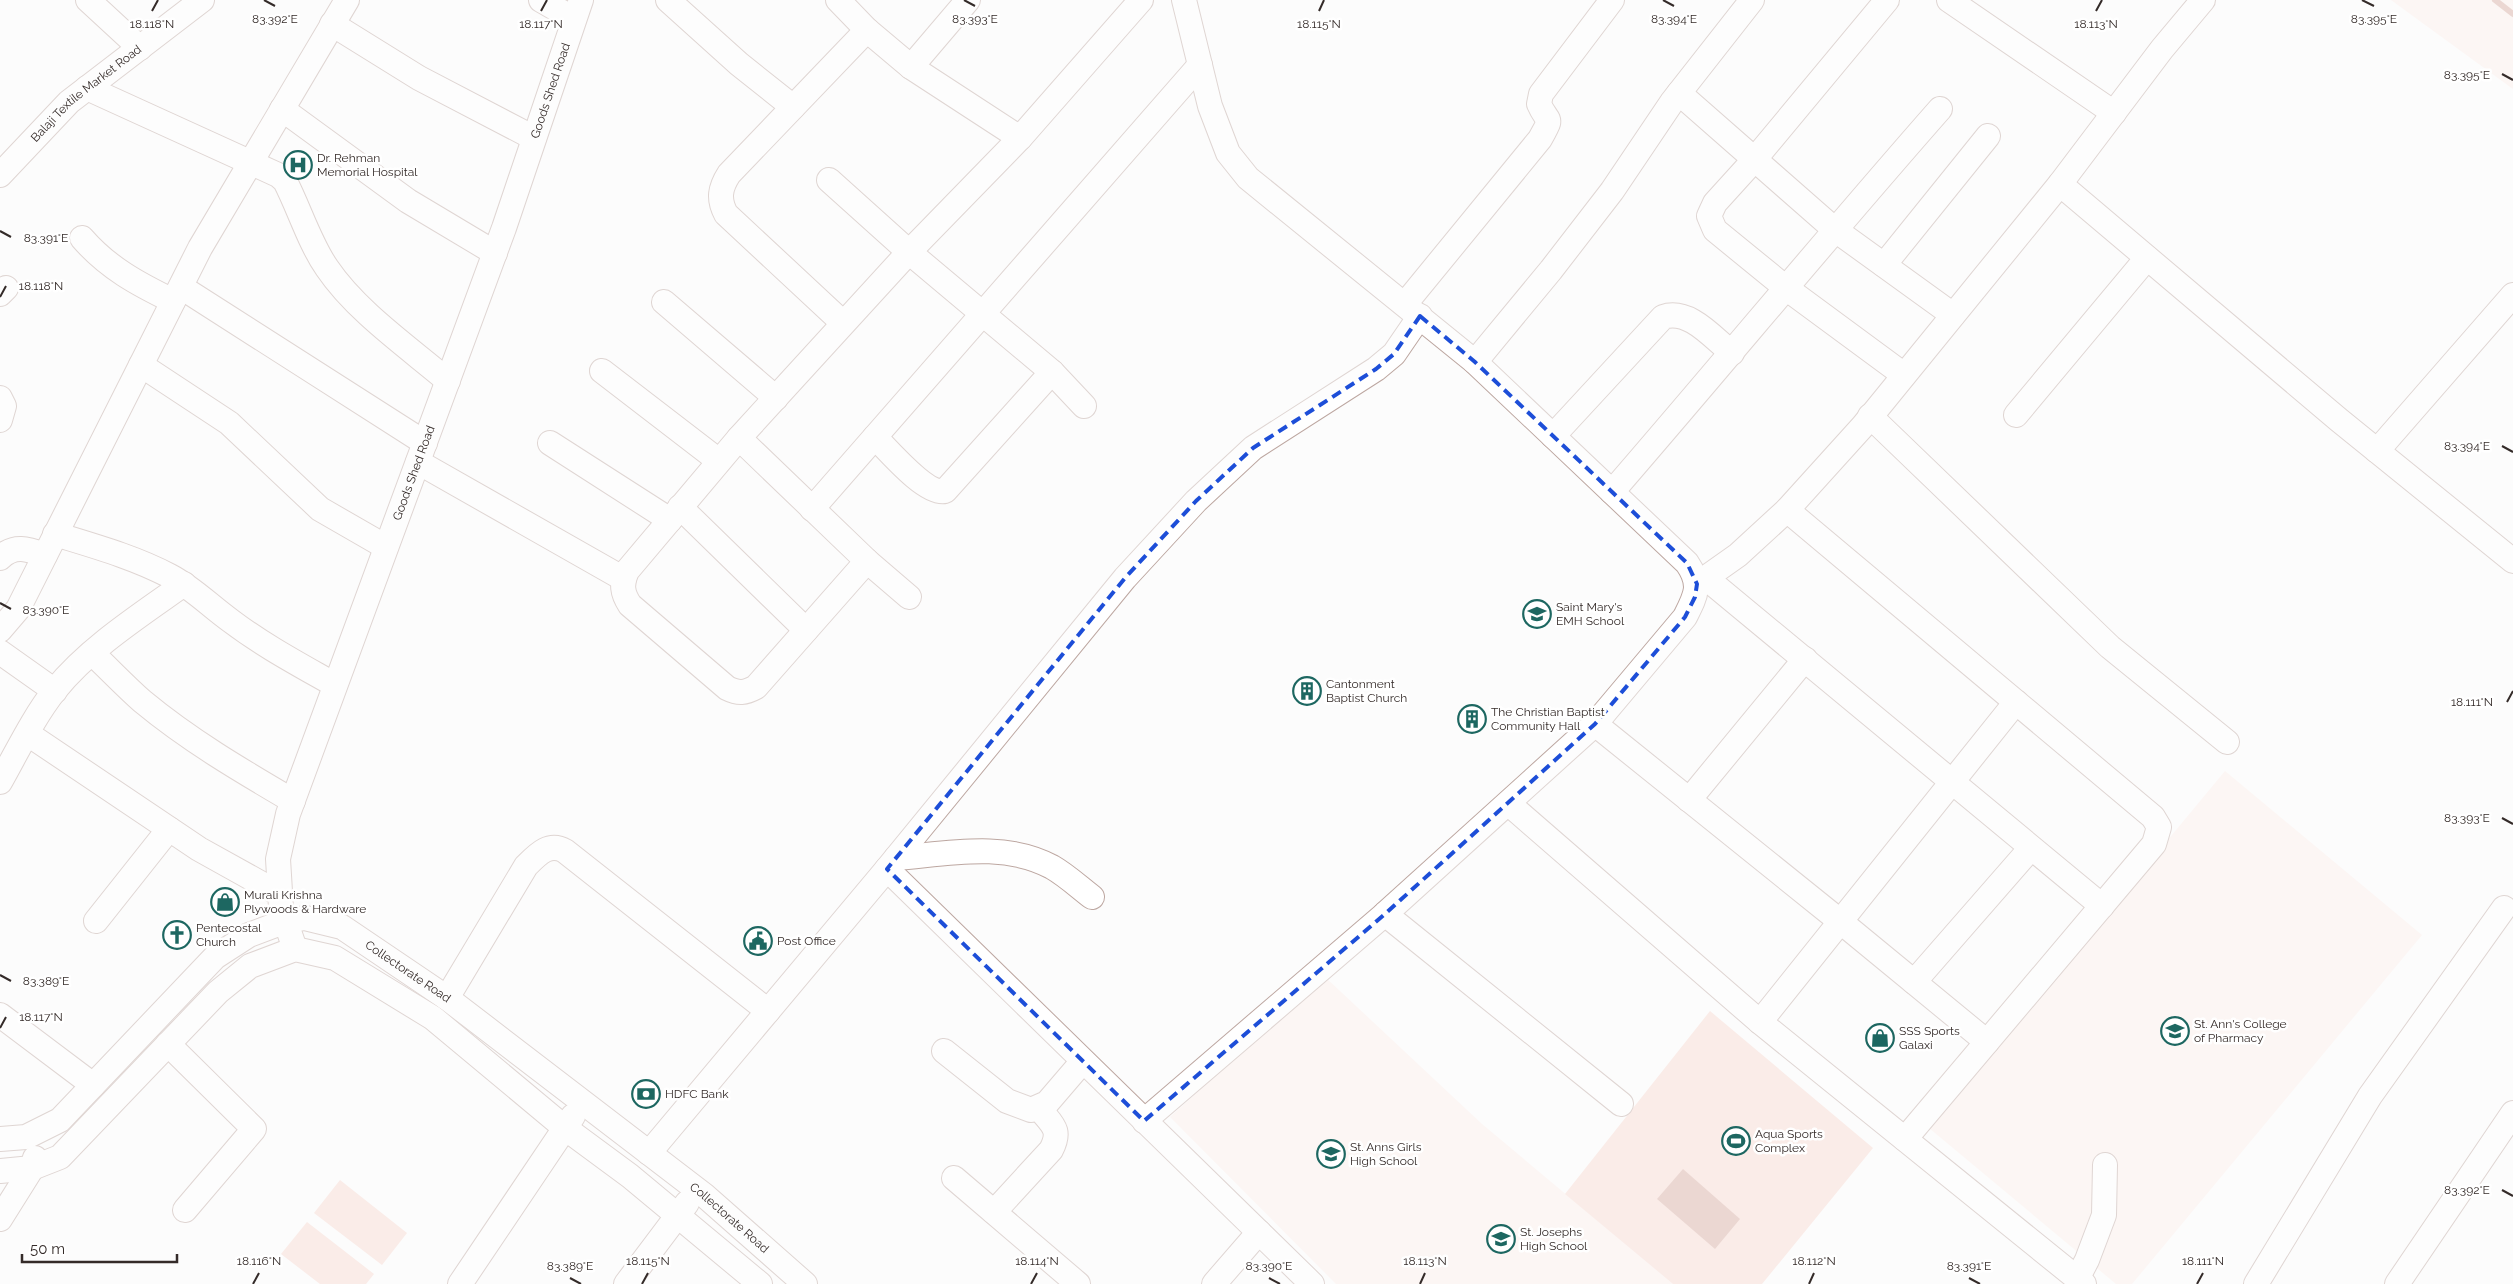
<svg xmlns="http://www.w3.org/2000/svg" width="2513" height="1284" font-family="Raleway,sans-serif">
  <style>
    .built { fill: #fcefeb }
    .green { fill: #f9d9d0 }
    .water { fill: #d7aca1 }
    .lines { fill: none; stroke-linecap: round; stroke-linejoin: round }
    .stream { stroke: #d7aca1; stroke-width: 6 }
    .minor-casing { stroke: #bda7a1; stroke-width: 26 }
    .minor { stroke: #fff; stroke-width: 24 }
    .marked { fill: none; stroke: #1d4ed8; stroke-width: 4; stroke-dasharray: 10 6; stroke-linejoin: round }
    .ticks { fill: none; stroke: #342b29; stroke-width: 2 }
    .labels { text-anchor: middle; stroke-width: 5; stroke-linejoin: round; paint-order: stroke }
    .street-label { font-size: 12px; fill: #342b29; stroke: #fff }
    .poi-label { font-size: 12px; fill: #342b29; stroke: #fff; text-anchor: start }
    .ticks-label { font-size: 12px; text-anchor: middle; fill: #342b29; stroke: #fff; stroke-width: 5; stroke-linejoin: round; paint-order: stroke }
  </style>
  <rect width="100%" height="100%" fill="#fcfcfc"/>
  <!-- built -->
  <path class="built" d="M 2391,0 L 2513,0 L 2513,89 Z
    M 2225,771 L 2422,935 L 2132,1284 L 2116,1284 L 1929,1128 Z
    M 1325,977 L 1482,1124 L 1673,1284 L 1336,1284 L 1170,1117 Z"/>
  <!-- green -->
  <path class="green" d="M 1710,1011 L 1873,1148 L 1762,1284 L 1673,1284 L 1565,1194 Z
    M 340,1180 L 407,1233 L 382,1265 L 314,1213 Z
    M 307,1222 L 374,1274 L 366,1284 L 320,1284 L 281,1254 Z"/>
  <!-- water -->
  <path class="water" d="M 1683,1169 L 1740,1219 L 1715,1249 L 1657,1199 Z"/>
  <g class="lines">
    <!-- stream -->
    <path class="stream" d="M 2495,0 L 2513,14"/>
    <defs>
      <g id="minor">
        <path d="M 88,0 L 140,48"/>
        <path d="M 541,0 L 574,19"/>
        <path d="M 668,0 L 739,64 L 793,107"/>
        <path d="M 838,0 L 867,30 L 911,67 L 1020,138"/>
        <path d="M 1887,0 L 1754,160 L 1715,203 L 1709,216 L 1715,230 L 1786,288 L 1904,375"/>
        <path d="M 1949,0 L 2114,113"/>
        <path d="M 332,24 L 419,78 L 534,138"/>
        <path d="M 911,67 L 968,0"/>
        <path d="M 87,88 L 278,175 L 285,181 C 299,208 310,244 327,268 C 356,311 408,347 448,381"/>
        <path d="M 1679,93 L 1834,229 L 1953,315"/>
        <path d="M 282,109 L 408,201 L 495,253"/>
        <path id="s1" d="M 0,175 L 69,102 L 202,0"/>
        <path d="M 829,180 L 909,252 L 1052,372 L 1084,406"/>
        <path d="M 2060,184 L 2339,420 L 2513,561"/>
        <path d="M 82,238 C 108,268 138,284 173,301"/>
        <path d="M 1884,265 L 1988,136"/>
        <path d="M 181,287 L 425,443"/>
        <path d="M 0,294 L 6,288"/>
        <path d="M 664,302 L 776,398"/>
        <path d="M 1405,304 L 1540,139 C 1554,114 1548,125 1539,104 L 1541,94 L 1612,0"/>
        <path d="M 843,323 L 726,214 C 718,199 720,188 729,174 L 867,30"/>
        <path d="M 1475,362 L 1551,270 L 1612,191 L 1672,102 L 1752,0"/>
        <path d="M 141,365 L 229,423 L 320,509 L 386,547"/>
        <path d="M 602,371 L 719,461"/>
        <path d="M 0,398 L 4,406 L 0,420"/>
        <path d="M 2016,415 L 2147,258"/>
        <path d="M 1870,416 L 2110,647 L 2227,742"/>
        <path d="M 1553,436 L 1663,317 C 1689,308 1713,338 1732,353"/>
        <path d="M 875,437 C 889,451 926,495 945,491 L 1052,372"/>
        <path d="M 739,438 L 867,561 L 909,597"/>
        <path d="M 550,443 L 670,520"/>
        <path d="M 2377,451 L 2513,295"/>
        <path d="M 418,462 L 624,579"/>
        <path d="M 1612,492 C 1722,365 1829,235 1940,109"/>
        <path d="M 680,507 L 806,630"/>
        <path d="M 812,509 L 1200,65"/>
        <path d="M 1787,510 L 2153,817 L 2159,827 L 2154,844 L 1905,1139"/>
        <path d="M 55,534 C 94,546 134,557 170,576 C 193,588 210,606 231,621 C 264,646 300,665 335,685"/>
        <path d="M 0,558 C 14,544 28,549 45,555"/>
        <path d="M 867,561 L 756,687 C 745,693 739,694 727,688 L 630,605 C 622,593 621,584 627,571 L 739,438 L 909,252 L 1020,138 L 1141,0"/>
        <path d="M 1706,578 L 2102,906"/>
        <path d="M 1697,584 L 1738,555 L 1787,510 L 1863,426 L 2060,184 L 2162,49 L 2203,0"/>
        <path d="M 0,630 L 18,609 L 200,248 L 347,0"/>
        <path d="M 0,652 L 55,691"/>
        <path d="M 92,653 C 109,669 125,686 142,701 C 189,740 240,770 293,801"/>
        <path d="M 1595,724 L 1841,922 L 1987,1042"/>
        <path d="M 28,734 L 199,849 L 280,894"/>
        <path d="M 0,782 C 17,752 33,718 55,690 C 89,648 139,616 184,584"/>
        <path d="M 1689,800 L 1805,659"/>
        <path d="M 1509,804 L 1760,1022 L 2084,1284"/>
        <path d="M 896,858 C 947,854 1004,841 1052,867 C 1066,875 1079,887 1092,897"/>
        <path d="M 887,869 L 1312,1284"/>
        <path d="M 1385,914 L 1621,1104"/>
        <path d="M 96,921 L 169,829"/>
        <path id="s2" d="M 295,949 L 281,908 L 278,859 L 288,814 L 504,228 L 581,0"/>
        <path d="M 1914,982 L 2031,848"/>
        <path d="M 447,998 L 526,866 C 538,854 549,842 565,851 L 768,1011"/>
        <path d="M 0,1015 L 93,1085"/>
        <path d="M 1760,1022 L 2016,702"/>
        <path d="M 168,1044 L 254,1129 L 185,1210"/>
        <path d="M 944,1051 L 1007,1101 L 1031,1110 L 1047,1103 L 1083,1061"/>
        <path d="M 1144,1121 L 1385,914 L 1595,724 L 1685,617 C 1696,595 1702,585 1687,563 L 1475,362 L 1248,178 L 1228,153 L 1210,106 L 1184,0"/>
        <path id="s3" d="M 0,1139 L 26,1137 L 60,1120 L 215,957 L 249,935 L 286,921 L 305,918 L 342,927 L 447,998 L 704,1195 L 805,1284"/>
        <path d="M 649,1153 L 887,869 L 1125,578 L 1196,501 L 1253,448 L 1376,369 L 1394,354 L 1420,316"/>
        <path d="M 0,1171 L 32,1168 L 60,1157 L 218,992 L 250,966 L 295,949 L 335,958 L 433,1018 L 565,1128 L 630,1176 L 760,1284"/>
        <path d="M 954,1178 L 1078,1284"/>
        <path d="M 994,1212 L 1051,1150 C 1062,1129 1052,1125 1039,1108"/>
        <path d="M 0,1219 L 32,1168 L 35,1158"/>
        <path d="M 2077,1279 L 2087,1260 L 2104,1215 L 2105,1165"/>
        <path d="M 460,1284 L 573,1116"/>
        <path d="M 626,1284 L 687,1203"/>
        <path d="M 1214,1284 L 1259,1232"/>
        <path d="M 2256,1284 L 2370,1096 L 2504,908"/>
        <path d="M 2397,1284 L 2513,1113"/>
      </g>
    </defs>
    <!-- minor casing -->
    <use href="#minor" class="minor-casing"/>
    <!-- minor -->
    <use href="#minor" class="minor"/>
  </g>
  <!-- marked area -->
  <path d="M0 0H2513V1284H0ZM 1420,316 L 1475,362 L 1687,563 L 1697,584 L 1695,597 L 1685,617 L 1595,724 L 1385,914 L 1144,1121 L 887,869 L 1125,578 L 1196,501 L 1253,448 L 1376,369 L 1394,354 Z" fill="#fcfcfc" fill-opacity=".55" fill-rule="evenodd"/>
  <path class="marked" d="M 1420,316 L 1475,362 L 1687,563 L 1697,584 L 1695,597 L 1685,617 L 1595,724 L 1385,914 L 1144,1121 L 887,869 L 1125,578 L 1196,501 L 1253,448 L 1376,369 L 1394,354 Z"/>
  <!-- ticks -->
  <path class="ticks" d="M 264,0 L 275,6M 964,0 L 975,6M 1663,0 L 1674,6M 2362,0 L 2374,6M 152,11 L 158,0M 541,11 L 547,0M 1319,11 L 1324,0M 2096,11 L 2102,0M 2502,74 L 2513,80M 0,231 L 11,237M 0,297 L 6,286M 2502,446 L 2513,452M 0,603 L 11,609M 2507,702 L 2513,691M 2502,818 L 2513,824M 0,975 L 11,981M 0,1028 L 6,1017M 2502,1190 L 2513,1196M 570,1278 L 581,1284M 1269,1278 L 1280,1284M 1969,1278 L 1980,1284M 253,1284 L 259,1273M 642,1284 L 648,1273M 1031,1284 L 1037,1273M 1420,1284 L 1425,1273M 1809,1284 L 1814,1273M 2197,1284 L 2203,1273"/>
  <!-- icons -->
  <defs>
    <symbol id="hospital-ring" viewBox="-11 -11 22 22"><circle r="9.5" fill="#fff" stroke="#1d6761" stroke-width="1.5"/><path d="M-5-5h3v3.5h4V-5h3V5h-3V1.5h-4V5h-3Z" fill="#1d6761"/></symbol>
    <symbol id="school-ring" viewBox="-11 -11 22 22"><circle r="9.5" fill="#fff" stroke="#1d6761" stroke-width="1.5"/><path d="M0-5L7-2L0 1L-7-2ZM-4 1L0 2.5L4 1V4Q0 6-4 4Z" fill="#1d6761"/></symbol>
    <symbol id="building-ring" viewBox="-11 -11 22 22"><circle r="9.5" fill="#fff" stroke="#1d6761" stroke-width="1.5"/><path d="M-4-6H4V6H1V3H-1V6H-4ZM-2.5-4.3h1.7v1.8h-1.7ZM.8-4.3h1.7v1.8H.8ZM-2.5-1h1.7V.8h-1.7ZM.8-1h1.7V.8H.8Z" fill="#1d6761"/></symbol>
    <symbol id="shop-ring" viewBox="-11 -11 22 22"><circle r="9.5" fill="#fff" stroke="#1d6761" stroke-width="1.5"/><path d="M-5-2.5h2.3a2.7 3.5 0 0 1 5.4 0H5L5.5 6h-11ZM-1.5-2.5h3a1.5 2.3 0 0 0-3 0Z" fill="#1d6761"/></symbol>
    <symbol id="church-ring" viewBox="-11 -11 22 22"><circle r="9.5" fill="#fff" stroke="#1d6761" stroke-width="1.5"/><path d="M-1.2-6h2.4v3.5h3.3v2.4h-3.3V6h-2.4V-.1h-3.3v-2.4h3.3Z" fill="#1d6761"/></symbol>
    <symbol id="civic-ring" viewBox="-11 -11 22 22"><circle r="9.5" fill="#fff" stroke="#1d6761" stroke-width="1.5"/><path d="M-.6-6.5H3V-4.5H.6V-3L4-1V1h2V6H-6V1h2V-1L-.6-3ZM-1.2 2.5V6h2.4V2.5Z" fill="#1d6761"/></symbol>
    <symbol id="university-ring" viewBox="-11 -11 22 22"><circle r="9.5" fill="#fff" stroke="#1d6761" stroke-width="1.5"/><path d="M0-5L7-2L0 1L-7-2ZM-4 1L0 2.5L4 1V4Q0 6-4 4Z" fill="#1d6761"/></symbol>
    <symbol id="bank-ring" viewBox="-11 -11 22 22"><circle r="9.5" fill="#fff" stroke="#1d6761" stroke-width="1.5"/><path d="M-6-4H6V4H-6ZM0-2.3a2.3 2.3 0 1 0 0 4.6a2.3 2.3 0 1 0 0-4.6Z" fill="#1d6761"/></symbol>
    <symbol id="stadium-ring" viewBox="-11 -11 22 22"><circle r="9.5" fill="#fff" stroke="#1d6761" stroke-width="1.5"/><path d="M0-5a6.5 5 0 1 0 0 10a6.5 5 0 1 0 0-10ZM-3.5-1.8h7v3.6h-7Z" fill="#1d6761"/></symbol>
  </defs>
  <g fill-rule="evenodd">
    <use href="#hospital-ring" x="282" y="149" width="32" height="32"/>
    <use href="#school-ring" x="1521" y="598" width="32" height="32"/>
    <use href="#building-ring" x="1291" y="675" width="32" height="32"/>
    <use href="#building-ring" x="1456" y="703" width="32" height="32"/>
    <use href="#shop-ring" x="209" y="886" width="32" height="32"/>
    <use href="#church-ring" x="161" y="919" width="32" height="32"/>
    <use href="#civic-ring" x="742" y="925" width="32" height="32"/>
    <use href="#university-ring" x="2159" y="1015" width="32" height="32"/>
    <use href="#shop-ring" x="1864" y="1022" width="32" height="32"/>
    <use href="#bank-ring" x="630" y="1078" width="32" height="32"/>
    <use href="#stadium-ring" x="1720" y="1125" width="32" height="32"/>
    <use href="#school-ring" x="1315" y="1138" width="32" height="32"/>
    <use href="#school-ring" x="1485" y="1223" width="32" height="32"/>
  </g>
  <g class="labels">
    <!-- street labels -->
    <g class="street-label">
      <text dy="4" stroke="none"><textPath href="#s2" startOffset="908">Goods Shed Road</textPath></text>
      <text dy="4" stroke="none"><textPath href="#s1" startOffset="119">Balaji Textile Market Road</textPath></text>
      <text dy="4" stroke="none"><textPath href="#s2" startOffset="502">Goods Shed Road</textPath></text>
      <text dy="4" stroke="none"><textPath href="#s3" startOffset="506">Collectorate Road</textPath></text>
      <text dy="4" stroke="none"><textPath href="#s3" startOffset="911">Collectorate Road</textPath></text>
    </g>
    <!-- poi labels -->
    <g class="poi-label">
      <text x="317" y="162">Dr. Rehman<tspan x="317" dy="14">Memorial Hospital</tspan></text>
      <text x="1556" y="611">Saint Mary's<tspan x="1556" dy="14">EMH School</tspan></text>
      <text x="1326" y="688">Cantonment<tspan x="1326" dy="14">Baptist Church</tspan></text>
      <text x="1491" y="716">The Christian Baptist<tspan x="1491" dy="14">Community Hall</tspan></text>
      <text x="244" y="899">Murali Krishna<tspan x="244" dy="14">Plywoods &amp; Hardware</tspan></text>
      <text x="196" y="932">Pentecostal<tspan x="196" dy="14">Church</tspan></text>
      <text x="777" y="945">Post Office</text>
      <text x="2194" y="1028">St. Ann's College<tspan x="2194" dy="14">of Pharmacy</tspan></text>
      <text x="1899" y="1035">SSS Sports<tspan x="1899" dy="14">Galaxi</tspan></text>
      <text x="665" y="1098">HDFC Bank</text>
      <text x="1755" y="1138">Aqua Sports<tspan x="1755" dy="14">Complex</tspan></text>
      <text x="1350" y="1151">St. Anns Girls<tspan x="1350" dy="14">High School</tspan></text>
      <text x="1520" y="1236">St. Josephs<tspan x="1520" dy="14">High School</tspan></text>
    </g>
  </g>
  <g class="ticks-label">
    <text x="275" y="23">83.392°E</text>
    <text x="975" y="23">83.393°E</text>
    <text x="1674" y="23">83.394°E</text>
    <text x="2374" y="23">83.395°E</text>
    <text x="152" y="28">18.118°N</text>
    <text x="541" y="28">18.117°N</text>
    <text x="1319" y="28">18.115°N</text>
    <text x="2096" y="28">18.113°N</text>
    <text x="2467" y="79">83.395°E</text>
    <text x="46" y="242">83.391°E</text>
    <text x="41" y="290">18.118°N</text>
    <text x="2467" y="450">83.394°E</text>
    <text x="46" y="614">83.390°E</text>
    <text x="2472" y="706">18.111°N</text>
    <text x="2467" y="822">83.393°E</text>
    <text x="46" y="985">83.389°E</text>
    <text x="41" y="1021">18.117°N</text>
    <text x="2467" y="1194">83.392°E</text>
    <text x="259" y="1265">18.116°N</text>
    <text x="648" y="1265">18.115°N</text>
    <text x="1037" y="1265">18.114°N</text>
    <text x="1425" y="1265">18.113°N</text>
    <text x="1814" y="1265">18.112°N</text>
    <text x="2203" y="1265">18.111°N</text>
    <text x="570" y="1270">83.389°E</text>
    <text x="1269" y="1270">83.390°E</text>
    <text x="1969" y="1270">83.391°E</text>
  </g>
  <!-- scale -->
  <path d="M22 1254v8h155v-8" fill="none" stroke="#342b29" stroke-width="2.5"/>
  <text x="30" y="1254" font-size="15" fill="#342b29" stroke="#ffffff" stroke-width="4" paint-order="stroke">50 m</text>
</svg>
